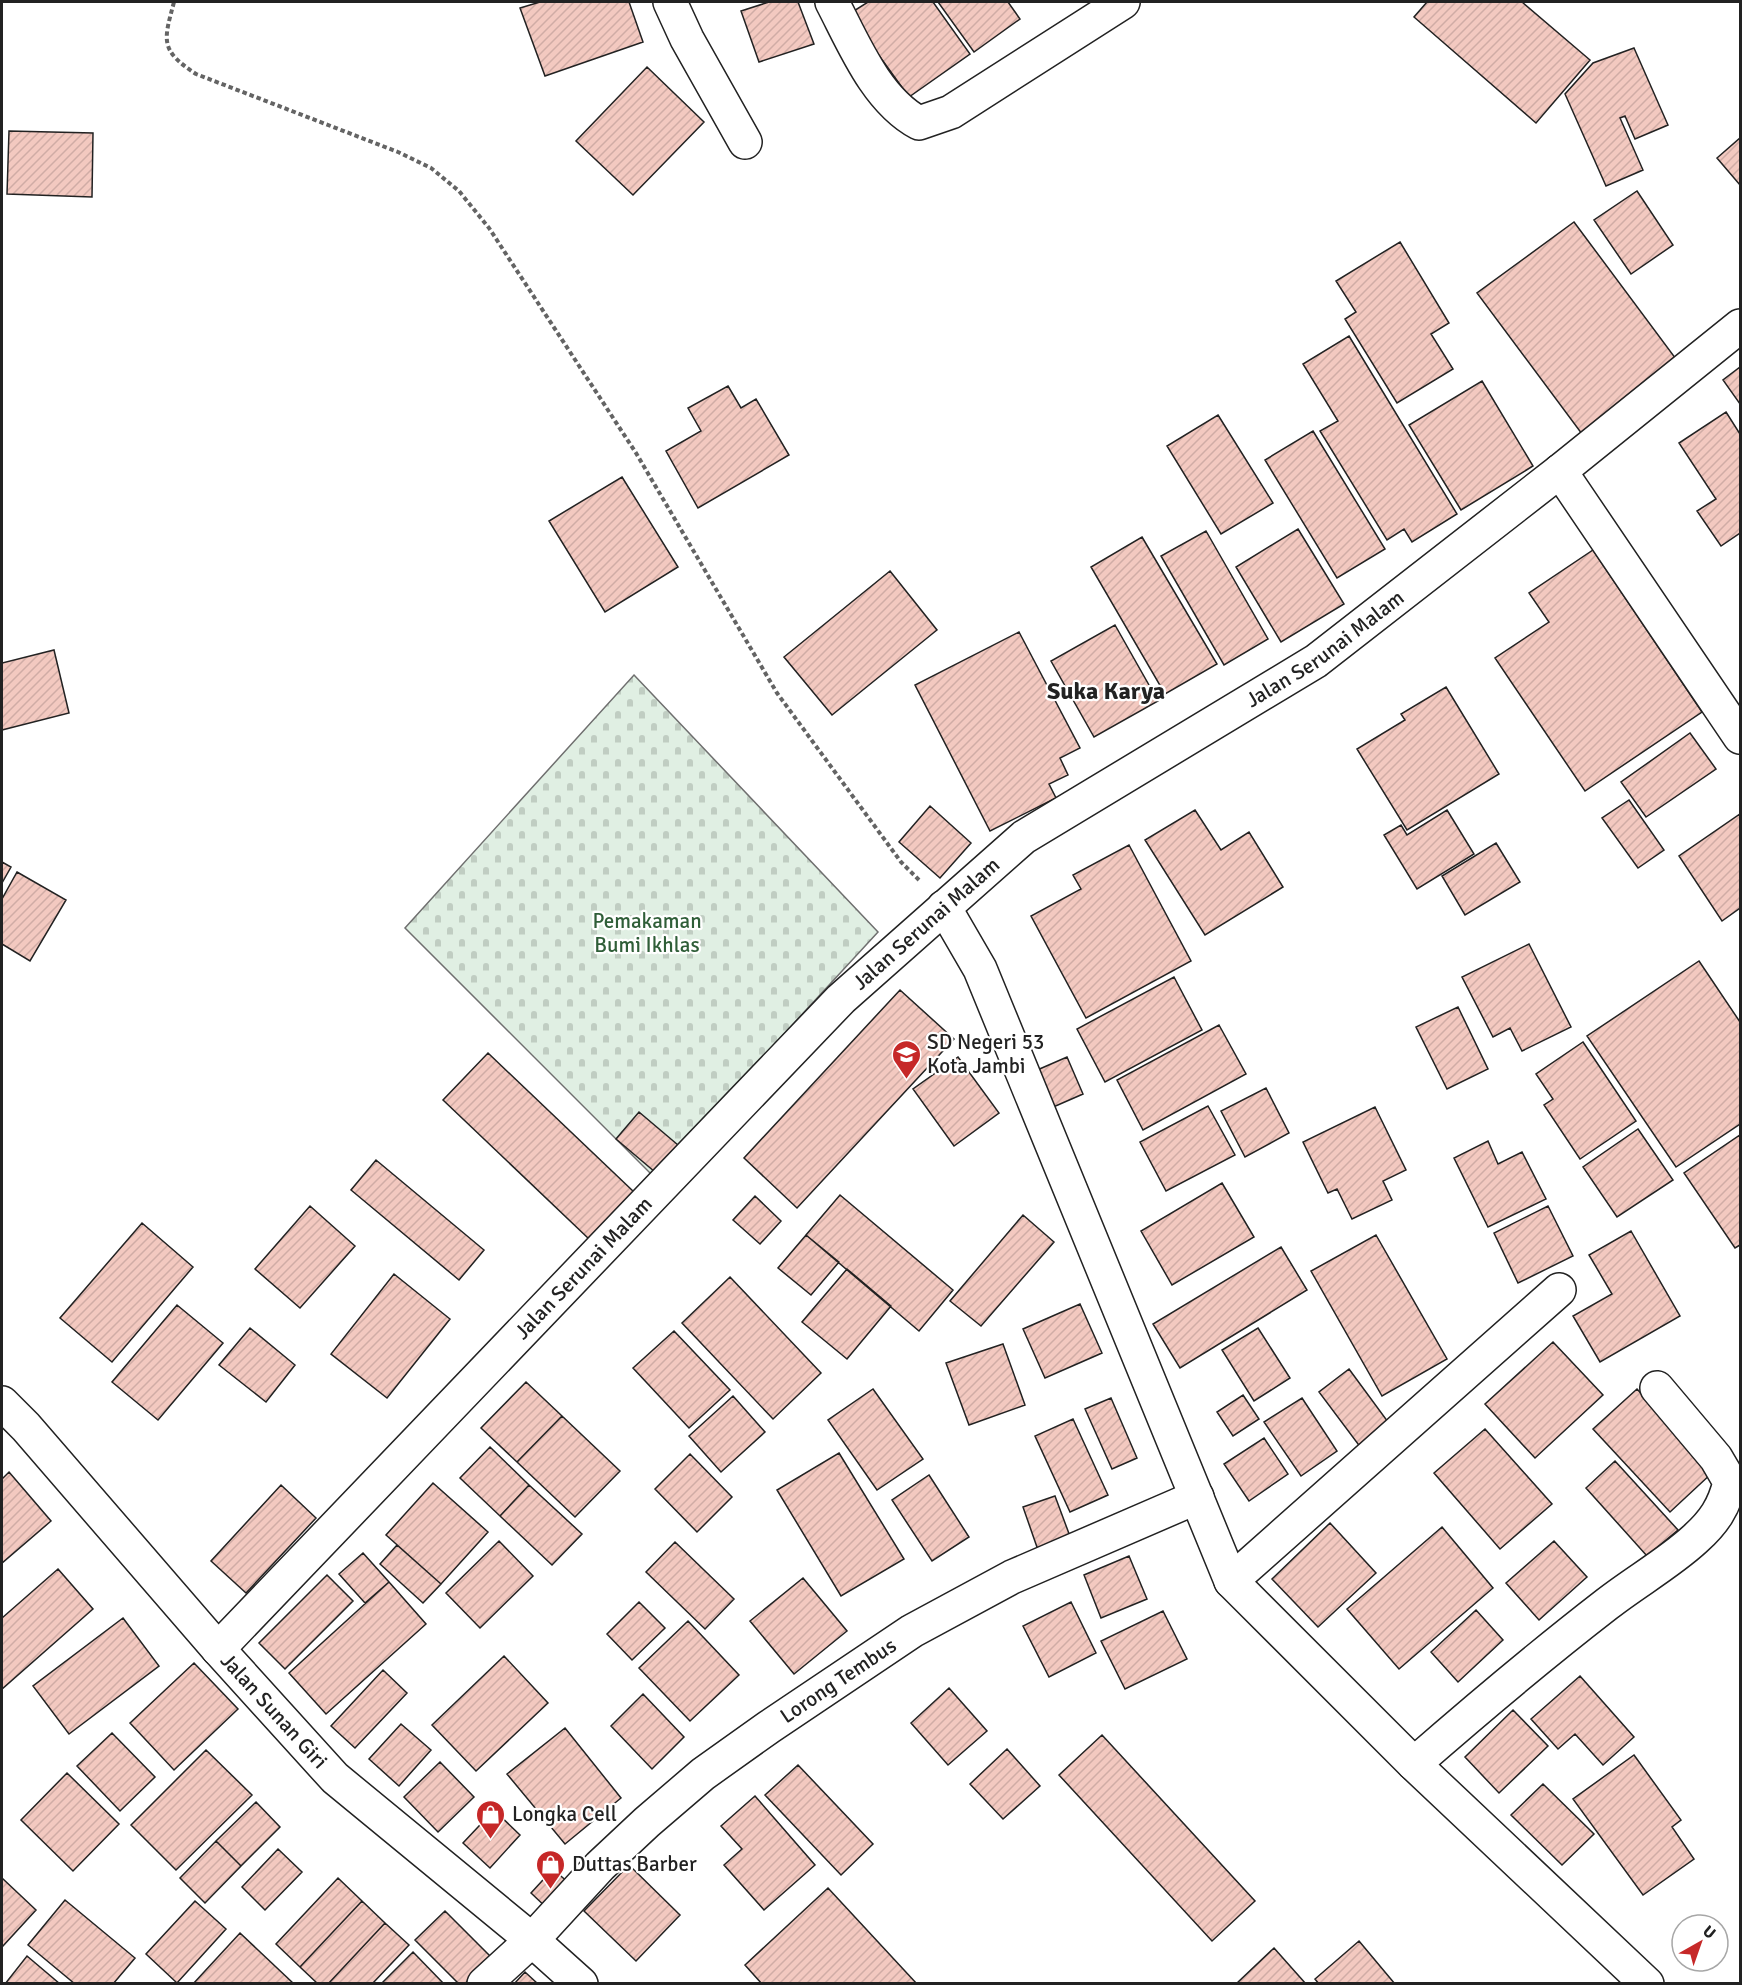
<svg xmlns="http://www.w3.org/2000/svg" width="1742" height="1985" font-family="Signika,sans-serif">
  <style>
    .cemetery { fill: url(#cemetery-stones); stroke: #6f6f6f; stroke-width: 1.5 }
    .building { fill: url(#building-hatch); stroke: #222; stroke-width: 1.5 }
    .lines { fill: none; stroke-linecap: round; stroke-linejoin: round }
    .minor-casing { stroke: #222; stroke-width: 36 }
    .tertiary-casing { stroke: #222; stroke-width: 36 }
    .path { stroke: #646464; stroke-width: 4; stroke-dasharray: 4.5 3; stroke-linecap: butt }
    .minor { stroke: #fff; stroke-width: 33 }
    .tertiary { stroke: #fff; stroke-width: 33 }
    .labels { text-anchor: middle; stroke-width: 4.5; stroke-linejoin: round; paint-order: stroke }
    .street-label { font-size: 21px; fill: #222; stroke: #fff }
    .park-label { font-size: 21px; fill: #2f5e38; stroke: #fff }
    .poi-label { font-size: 21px; fill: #222; stroke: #fff; text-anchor: start }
    .quarter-label { font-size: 24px; font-weight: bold; fill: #222; stroke: #fff }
  </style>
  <defs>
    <pattern id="cemetery-stones" width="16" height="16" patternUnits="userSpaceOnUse" patternTransform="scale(1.5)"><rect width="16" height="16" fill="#e0efe3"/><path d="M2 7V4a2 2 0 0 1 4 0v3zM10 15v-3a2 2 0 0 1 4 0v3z" fill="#c0cdc2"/></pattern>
    <pattern id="building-hatch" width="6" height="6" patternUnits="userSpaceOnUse" patternTransform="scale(1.5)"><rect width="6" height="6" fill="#f3c9c0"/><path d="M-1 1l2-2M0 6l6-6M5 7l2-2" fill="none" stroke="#d0aca5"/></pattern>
  </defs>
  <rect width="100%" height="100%" fill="#fff"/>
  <!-- cemetery -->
  <path class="cemetery" d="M 634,675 L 878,932 L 653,1176 L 405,928 Z"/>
  <!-- building -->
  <path class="building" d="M 540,2 L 629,2 L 643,42 L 545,76 L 520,8 Z
    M 769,2 L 798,2 L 814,44 L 759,62 L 741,11 Z
    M 868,2 L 933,2 L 970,54 L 909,97 L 849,14 Z
    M 938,2 L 1008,2 L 1020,19 L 974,52 Z
    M 1427,2 L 1522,2 L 1590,60 L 1536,123 L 1414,17 Z
    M 1634,48 L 1668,125 L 1635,139 L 1625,116 L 1620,118 L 1643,170 L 1606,186 L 1565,94 L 1593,63 Z
    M 647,67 L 704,122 L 633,195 L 576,141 Z
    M 9,131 L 93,133 L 92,197 L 7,194 Z
    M 1740,138 L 1740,185 L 1717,158 Z
    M 1637,191 L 1673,245 L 1631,274 L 1594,220 Z
    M 1574,222 L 1679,363 L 1582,434 L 1477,293 Z
    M 1400,242 L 1449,323 L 1431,334 L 1453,369 L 1397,403 L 1345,319 L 1356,312 L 1336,281 Z
    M 1349,336 L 1457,514 L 1412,542 L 1404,529 L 1387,540 L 1320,431 L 1338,421 L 1303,364 Z
    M 1740,367 L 1740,404 L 1723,380 Z
    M 1482,381 L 1533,466 L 1461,510 L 1409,425 Z
    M 728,386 L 741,408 L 756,399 L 789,455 L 698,508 L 666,451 L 701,431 L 688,408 Z
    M 1726,412 L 1740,434 L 1740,533 L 1721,546 L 1697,511 L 1716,499 L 1679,443 Z
    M 1218,415 L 1273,503 L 1221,534 L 1167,446 Z
    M 1313,431 L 1385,549 L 1337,578 L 1265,460 Z
    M 622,477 L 678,567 L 605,612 L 549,521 Z
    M 1298,529 L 1344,604 L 1281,642 L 1236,567 Z
    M 1206,531 L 1268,639 L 1224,665 L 1161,556 Z
    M 1142,537 L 1217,664 L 1165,694 L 1091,567 Z
    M 1593,550 L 1702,712 L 1585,791 L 1495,658 L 1549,622 L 1529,593 Z
    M 890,571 L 937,630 L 832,715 L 784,657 Z
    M 1115,625 L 1158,701 L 1094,737 L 1051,661 Z
    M 1019,632 L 1080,748 L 1060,758 L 1068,775 L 1049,784 L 1056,798 L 990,831 L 915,685 Z
    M 54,650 L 69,713 L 2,730 L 2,663 Z
    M 1446,687 L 1499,774 L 1407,830 L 1357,749 L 1405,720 L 1401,714 Z
    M 1690,733 L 1716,769 L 1646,817 L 1621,782 Z
    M 1629,800 L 1664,850 L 1638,868 L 1602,818 Z
    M 930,806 L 971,843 L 940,878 L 899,842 Z
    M 1195,810 L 1221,850 L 1249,832 L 1283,887 L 1205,935 L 1145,840 Z
    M 1447,810 L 1474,854 L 1417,889 L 1384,835 L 1401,825 L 1407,835 Z
    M 1740,814 L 1740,908 L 1722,921 L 1679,856 Z
    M 1496,843 L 1520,882 L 1465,915 L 1442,876 Z
    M 1129,845 L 1191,961 L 1086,1018 L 1031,916 L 1081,889 L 1073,875 Z
    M 2,862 L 11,867 L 2,883 Z
    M 17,872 L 66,900 L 30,961 L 2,944 L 2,899 Z
    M 1529,944 L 1571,1027 L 1522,1051 L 1510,1028 L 1493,1037 L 1462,977 Z
    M 1699,961 L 1740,1022 L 1740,1124 L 1676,1167 L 1587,1036 Z
    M 1174,977 L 1202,1030 L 1105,1082 L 1077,1029 Z
    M 900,990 L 954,1039 L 797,1208 L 744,1158 Z
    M 1458,1007 L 1488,1069 L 1447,1089 L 1416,1027 Z
    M 1219,1025 L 1246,1074 L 1143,1130 L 1117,1080 Z
    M 1583,1042 L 1636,1121 L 1580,1159 L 1544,1105 L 1553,1099 L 1536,1074 Z
    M 488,1053 L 634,1192 L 589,1239 L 443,1100 Z
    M 958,1057 L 999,1113 L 954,1146 L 913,1089 Z
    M 1067,1057 L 1083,1094 L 1051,1108 L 1035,1071 Z
    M 1266,1088 L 1289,1133 L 1245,1157 L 1221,1111 Z
    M 1208,1106 L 1235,1155 L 1166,1191 L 1140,1142 Z
    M 1375,1107 L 1406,1170 L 1383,1181 L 1392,1200 L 1352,1219 L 1337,1189 L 1328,1193 L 1303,1142 Z
    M 639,1112 L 678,1145 L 655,1172 L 616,1139 Z
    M 1638,1129 L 1673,1180 L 1617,1217 L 1583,1167 Z
    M 1740,1135 L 1740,1245 L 1735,1248 L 1684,1173 Z
    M 1488,1141 L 1498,1164 L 1522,1152 L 1546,1199 L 1488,1227 L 1454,1158 Z
    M 376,1160 L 484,1250 L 459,1280 L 351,1190 Z
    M 1222,1183 L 1254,1237 L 1172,1285 L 1141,1231 Z
    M 840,1195 L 953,1290 L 919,1331 L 806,1235 Z
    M 755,1196 L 781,1221 L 760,1244 L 733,1220 Z
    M 310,1206 L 355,1246 L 300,1308 L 255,1269 Z
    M 1548,1206 L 1573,1256 L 1518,1283 L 1494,1233 Z
    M 1023,1215 L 1054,1242 L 981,1326 L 950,1301 Z
    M 142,1223 L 193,1267 L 112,1362 L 60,1318 Z
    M 1631,1231 L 1680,1316 L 1600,1362 L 1573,1316 L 1612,1294 L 1589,1255 Z
    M 806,1235 L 839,1262 L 811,1295 L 778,1268 Z
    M 1376,1235 L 1447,1359 L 1382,1396 L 1311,1271 Z
    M 1281,1247 L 1307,1290 L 1180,1368 L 1153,1324 Z
    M 847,1269 L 891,1306 L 847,1359 L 802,1322 Z
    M 394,1274 L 450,1319 L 387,1398 L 331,1354 Z
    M 730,1277 L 821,1373 L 773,1419 L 682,1323 Z
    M 1080,1304 L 1102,1353 L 1045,1378 L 1023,1329 Z
    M 177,1305 L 223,1343 L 158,1420 L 112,1382 Z
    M 250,1328 L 295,1365 L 266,1402 L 219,1365 Z
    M 1258,1328 L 1290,1378 L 1254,1401 L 1222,1350 Z
    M 674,1331 L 730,1390 L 689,1428 L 633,1368 Z
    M 1553,1342 L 1603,1395 L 1535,1458 L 1485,1404 Z
    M 1003,1344 L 1025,1405 L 969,1425 L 946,1363 Z
    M 1349,1369 L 1391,1426 L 1361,1448 L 1319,1392 Z
    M 526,1382 L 562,1416 L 517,1462 L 481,1428 Z
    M 873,1389 L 923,1459 L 877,1490 L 828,1420 Z
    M 1637,1389 L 1713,1472 L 1670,1512 L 1593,1429 Z
    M 1243,1395 L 1259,1419 L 1233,1436 L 1217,1412 Z
    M 733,1396 L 765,1432 L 721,1472 L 689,1436 Z
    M 1111,1398 L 1137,1458 L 1112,1469 L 1085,1409 Z
    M 1302,1398 L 1337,1451 L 1301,1476 L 1264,1422 Z
    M 562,1416 L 620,1471 L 575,1517 L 517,1462 Z
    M 1073,1419 L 1108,1495 L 1070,1512 L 1035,1436 Z
    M 1485,1429 L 1552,1504 L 1500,1549 L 1434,1473 Z
    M 1264,1438 L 1288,1474 L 1249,1501 L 1224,1464 Z
    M 490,1447 L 529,1485 L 500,1516 L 460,1478 Z
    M 839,1453 L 904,1559 L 841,1596 L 777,1490 Z
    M 690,1454 L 732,1497 L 697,1532 L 655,1489 Z
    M 1615,1461 L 1678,1530 L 1647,1556 L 1586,1488 Z
    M 9,1472 L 51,1521 L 2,1563 L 2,1479 Z
    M 929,1475 L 969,1537 L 932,1561 L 892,1500 Z
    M 433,1483 L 488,1532 L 441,1584 L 386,1535 Z
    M 281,1485 L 316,1518 L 246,1593 L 211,1561 Z
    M 529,1485 L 582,1534 L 552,1565 L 500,1516 Z
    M 1055,1496 L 1071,1539 L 1038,1550 L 1023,1507 Z
    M 1330,1523 L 1376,1573 L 1318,1627 L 1272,1579 Z
    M 1442,1527 L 1493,1588 L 1399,1669 L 1347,1609 Z
    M 499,1541 L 533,1576 L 480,1628 L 446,1593 Z
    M 1554,1541 L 1587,1577 L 1539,1620 L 1506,1583 Z
    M 675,1542 L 734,1599 L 705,1629 L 646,1572 Z
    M 397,1545 L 441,1584 L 423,1603 L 380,1564 Z
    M 363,1553 L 389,1582 L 365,1603 L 339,1574 Z
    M 1129,1556 L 1147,1599 L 1101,1618 L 1084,1575 Z
    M 58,1569 L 93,1609 L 2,1689 L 2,1618 Z
    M 327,1575 L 353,1601 L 285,1669 L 259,1643 Z
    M 803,1578 L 847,1631 L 794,1674 L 750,1621 Z
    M 389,1582 L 426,1624 L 326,1714 L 289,1673 Z
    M 639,1602 L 665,1628 L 632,1660 L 607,1634 Z
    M 1071,1602 L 1096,1653 L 1049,1677 L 1023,1626 Z
    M 1476,1610 L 1503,1640 L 1458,1682 L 1431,1652 Z
    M 1163,1611 L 1187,1659 L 1125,1689 L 1101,1641 Z
    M 123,1618 L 159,1666 L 69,1734 L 33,1686 Z
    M 688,1621 L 739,1675 L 690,1721 L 639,1668 Z
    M 504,1656 L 548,1703 L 476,1771 L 432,1725 Z
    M 194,1663 L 238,1709 L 174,1770 L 130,1723 Z
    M 383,1670 L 407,1693 L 355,1748 L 331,1726 Z
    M 1580,1676 L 1634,1737 L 1603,1765 L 1575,1734 L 1558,1749 L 1531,1719 Z
    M 949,1688 L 987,1731 L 948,1765 L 911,1723 Z
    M 643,1694 L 684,1737 L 652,1769 L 611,1726 Z
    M 1513,1710 L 1548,1746 L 1499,1793 L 1465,1757 Z
    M 401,1724 L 431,1750 L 399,1786 L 369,1759 Z
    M 565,1728 L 621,1798 L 565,1844 L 507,1774 Z
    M 112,1733 L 155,1777 L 120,1811 L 77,1766 Z
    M 1102,1735 L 1255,1901 L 1212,1941 L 1059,1775 Z
    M 1007,1749 L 1040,1786 L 1003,1819 L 970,1784 Z
    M 206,1750 L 252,1795 L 176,1870 L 131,1825 Z
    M 1634,1755 L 1681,1820 L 1672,1827 L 1694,1859 L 1643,1895 L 1573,1799 Z
    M 440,1762 L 474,1797 L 438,1832 L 404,1797 Z
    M 798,1765 L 873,1844 L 841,1875 L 765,1795 Z
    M 67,1773 L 119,1824 L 73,1871 L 21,1820 Z
    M 1543,1784 L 1594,1834 L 1562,1865 L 1511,1815 Z
    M 755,1796 L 815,1865 L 764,1910 L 724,1865 L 742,1849 L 721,1826 Z
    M 256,1802 L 280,1827 L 241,1866 L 216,1841 Z
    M 494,1810 L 520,1835 L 490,1868 L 463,1843 Z
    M 216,1841 L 241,1866 L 205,1903 L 180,1878 Z
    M 278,1849 L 302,1872 L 265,1910 L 242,1887 Z
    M 629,1865 L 680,1915 L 636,1961 L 584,1911 Z
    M 553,1869 L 571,1885 L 549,1910 L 531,1893 Z
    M 2,1878 L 36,1910 L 2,1947 Z
    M 338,1878 L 362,1901 L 300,1967 L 276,1944 Z
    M 828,1888 L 917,1984 L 762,1984 L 745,1965 Z
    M 65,1900 L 135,1958 L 113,1984 L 75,1984 L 28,1945 Z
    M 195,1901 L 226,1929 L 177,1983 L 146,1954 Z
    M 362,1901 L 385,1923 L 328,1984 L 318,1984 L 300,1967 Z
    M 445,1911 L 491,1957 L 465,1984 L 459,1984 L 415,1940 Z
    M 385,1923 L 409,1945 L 372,1984 L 328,1984 Z
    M 240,1933 L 294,1984 L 193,1984 Z
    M 1359,1941 L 1395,1984 L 1319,1984 L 1315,1979 Z
    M 1274,1948 L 1306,1984 L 1236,1984 Z
    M 413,1952 L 444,1984 L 381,1984 Z
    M 27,1956 L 60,1984 L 5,1984 Z
    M 525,1972 L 538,1984 L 514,1984 Z"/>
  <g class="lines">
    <defs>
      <g id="minor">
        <path d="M 670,2 L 687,39 L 745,142"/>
        <path d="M 832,2 C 853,42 876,100 919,123 L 951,112 L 1123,2"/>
        <path d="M 1560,471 L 1740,737"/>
        <path d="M 944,907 L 980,969 L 1231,1581 L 1414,1764 L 1647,1984"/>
        <path d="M 1231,1581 L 1559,1290"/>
        <path id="s1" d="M 218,1649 L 841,999 L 1024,837 L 1316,661 L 1560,471 L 1740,326"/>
        <path d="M 1414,1764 C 1477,1709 1541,1655 1607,1604 C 1635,1582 1669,1563 1695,1539 C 1714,1522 1724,1507 1730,1482 L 1716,1458 L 1657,1388"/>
        <path id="s2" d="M 484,1984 L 532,1940 L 600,1866 L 647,1822 L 703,1774 L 769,1727 L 912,1631 L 1012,1577 L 1197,1497"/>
      </g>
      <g id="tertiary">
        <path id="s3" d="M 2,1403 L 26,1427 L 218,1649 L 335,1778 L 532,1940 L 581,1984"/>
      </g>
    </defs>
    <!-- minor casing -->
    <use href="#minor" class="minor-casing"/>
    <!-- tertiary casing -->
    <use href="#tertiary" class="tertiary-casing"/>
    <!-- path -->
    <path class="path" d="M 174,2 C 164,40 159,50 196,74 L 398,152 L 431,168 L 459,191 L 489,228 L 636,453 L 777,693 L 901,862 L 919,880"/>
    <!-- minor -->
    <use href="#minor" class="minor"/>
    <!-- tertiary -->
    <use href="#tertiary" class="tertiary"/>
  </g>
  <!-- icons -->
  <defs>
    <symbol id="school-pin" viewBox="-11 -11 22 30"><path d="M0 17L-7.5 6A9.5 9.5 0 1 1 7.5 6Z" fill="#c62828" stroke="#fff"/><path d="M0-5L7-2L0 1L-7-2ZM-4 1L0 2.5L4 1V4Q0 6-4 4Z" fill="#fff"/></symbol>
    <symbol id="shop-pin" viewBox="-11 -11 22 30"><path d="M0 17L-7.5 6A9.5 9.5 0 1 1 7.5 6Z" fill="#c62828" stroke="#fff"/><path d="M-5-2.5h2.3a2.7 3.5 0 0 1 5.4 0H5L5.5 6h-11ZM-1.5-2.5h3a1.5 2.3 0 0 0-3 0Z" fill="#fff"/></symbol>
  </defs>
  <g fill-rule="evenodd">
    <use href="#school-pin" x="890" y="1038" width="33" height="45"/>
    <use href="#shop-pin" x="474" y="1798" width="33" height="45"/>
    <use href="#shop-pin" x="534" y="1848" width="33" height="45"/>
  </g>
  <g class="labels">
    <!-- street labels -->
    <g class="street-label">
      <text dy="7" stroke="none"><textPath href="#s1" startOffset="1500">Jalan Serunai Malam</textPath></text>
      <text dy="7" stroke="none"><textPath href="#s1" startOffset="1014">Jalan Serunai Malam</textPath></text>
      <text dy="7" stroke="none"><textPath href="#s1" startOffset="528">Jalan Serunai Malam</textPath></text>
      <text dy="7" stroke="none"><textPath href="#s2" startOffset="468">Lorong Tembus</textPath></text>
      <text dy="7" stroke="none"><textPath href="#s3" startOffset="411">Jalan Sunan Giri</textPath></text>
    </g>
    <!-- park labels -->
    <g class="park-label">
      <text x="647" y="928">Pemakaman<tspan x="647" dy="24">Bumi Ikhlas</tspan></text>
    </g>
    <!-- poi labels -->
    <g class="poi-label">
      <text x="927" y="1049">SD Negeri 53<tspan x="927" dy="24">Kota Jambi</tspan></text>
      <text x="512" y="1821">Longka Cell</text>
      <text x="572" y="1871">Duttas Barber</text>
    </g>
    <!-- quarter labels -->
    <g class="quarter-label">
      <text x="1106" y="699">Suka Karya</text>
    </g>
  </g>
  <!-- border -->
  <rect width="1742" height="1985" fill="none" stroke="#222222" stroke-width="6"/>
  <!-- north arrow -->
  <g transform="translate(1700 1943) rotate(40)"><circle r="28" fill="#ffffff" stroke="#a7a7a7" stroke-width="1.5"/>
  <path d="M0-4.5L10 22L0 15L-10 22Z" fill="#c62828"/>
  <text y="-9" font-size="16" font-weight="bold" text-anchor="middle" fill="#222222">U</text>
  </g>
</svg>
